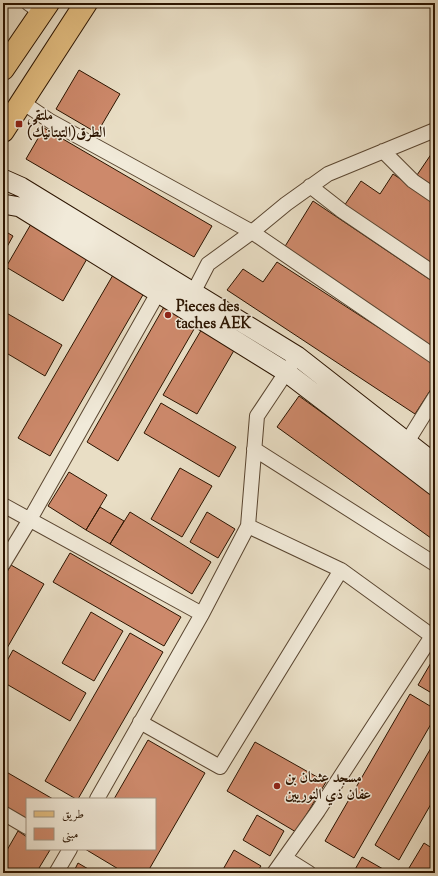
<svg xmlns="http://www.w3.org/2000/svg" width="438" height="876" font-family="'Sorts Mill Goudy',Amiri,serif">
  <style>
    .building { fill: #cd896b; stroke: #2b1400 }
    .lines { fill: none; stroke-linecap: round; stroke-linejoin: round }
    .minor-casing { stroke: #5a4631; stroke-width: 16 }
    .secondary-casing { stroke: #2b1400; stroke-width: 21 }
    .primary-casing { stroke: #2b1400; stroke-width: 24 }
    .minor { stroke: #f1ead9; stroke-width: 14 }
    .secondary { stroke: #f1ead9; stroke-width: 19 }
    .primary { stroke: #e4bf82; stroke-width: 22 }
    .poi-dot { fill: #8f2418; stroke: #f1ead9; stroke-width: 1.5 }
    .labels { text-anchor: middle; stroke-width: 3; stroke-linejoin: round; paint-order: stroke }
    .poi-label { font-size: 15px; font-weight: bold; fill: #2b1400; stroke: #f1ead9; text-anchor: start }
  </style>
  <rect width="100%" height="100%" fill="#e9dec5"/>
  <filter id="stains"><feTurbulence type="fractalNoise" baseFrequency=".005" numOctaves="4"/><feColorMatrix values="0 0 0 0 .2 0 0 0 0 .09 0 0 0 0 .02 0 0 0 .5 -.17"/></filter>
  <radialGradient id="worn" r=".72"><stop offset=".6" stop-color="#630" stop-opacity="0"/><stop offset="1" stop-color="#630" stop-opacity=".3"/></radialGradient>
  <!-- building -->
  <path class="building" d="M 79,70 L 120,94 L 97,133 L 56,109 Z
    M 44,128 L 212,226 L 194,257 L 26,159 Z
    M 434,150 L 435,150 L 435,188 L 417,175 Z
    M 393,174 L 435,202 L 435,267 L 344,206 L 361,181 L 380,194 Z
    M 313,201 L 435,283 L 435,349 L 284,248 Z
    M 31,224 L 88,257 L 63,301 L 6,267 Z
    M 3,230 L 13,236 L 3,254 Z
    M 277,262 L 435,364 L 435,383 L 415,414 L 227,290 L 243,269 L 263,282 Z
    M 113,275 L 144,293 L 50,456 L 18,438 Z
    M 165,305 L 197,324 L 118,461 L 87,442 Z
    M 3,311 L 62,345 L 45,376 L 3,351 Z
    M 203,327 L 236,347 L 197,414 L 163,395 Z
    M 299,396 L 435,494 L 435,541 L 277,427 Z
    M 161,403 L 236,447 L 219,477 L 144,433 Z
    M 180,468 L 212,486 L 182,537 L 151,519 Z
    M 69,472 L 107,495 L 86,530 L 48,506 Z
    M 100,507 L 124,521 L 110,544 L 86,530 Z
    M 130,512 L 211,562 L 192,594 L 110,544 Z
    M 207,512 L 235,529 L 218,558 L 190,542 Z
    M 70,553 L 181,617 L 164,646 L 53,582 Z
    M 11,565 L 44,584 L 3,655 L 3,579 Z
    M 91,612 L 123,631 L 94,681 L 62,663 Z
    M 130,633 L 163,652 L 78,799 L 76,799 L 45,781 Z
    M 13,650 L 86,693 L 70,721 L 3,682 L 3,668 Z
    M 435,656 L 435,695 L 418,685 Z
    M 410,694 L 435,709 L 435,717 L 354,858 L 325,841 Z
    M 148,740 L 205,773 L 147,873 L 125,873 L 85,849 L 155,849 L 155,799 L 114,799 Z
    M 435,741 L 435,797 L 399,860 L 375,845 Z
    M 255,742 L 326,782 L 296,832 L 227,791 Z
    M 3,770 L 53,799 L 27,799 L 27,823 L 3,809 Z
    M 257,815 L 284,831 L 270,856 L 243,840 Z
    M 18,831 L 27,837 L 27,849 L 50,850 L 36,873 L 3,873 L 3,857 Z
    M 424,843 L 435,850 L 435,873 L 417,873 L 409,868 Z
    M 234,850 L 261,866 L 256,873 L 221,873 Z
    M 362,857 L 390,873 L 353,873 Z
    M 78,863 L 95,873 L 73,873 Z"/>
  <g class="lines">
    <defs>
      <path id="minor" d="M 28,3 L 42,13
        M 22,102 L 50,121 L 252,232 L 435,357
        M 383,151 L 413,181 L 435,196
        M 310,186 L 342,211 L 435,274
        M 193,293 L 208,264 L 252,232 L 286,204 L 328,174 L 435,130
        M 407,442 L 435,397
        M 254,449 L 435,564
        M 3,505 L 202,614
        M 3,564 L 29,521 L 163,284
        M 341,570 L 432,636 L 435,631
        M 140,722 L 220,767 L 341,570 L 248,526
        M 97,799 L 202,614 L 248,526 L 257,416 L 291,365
        M 3,813 L 27,827
        M 285,858 L 309,873
        M 56,873 L 70,849
        M 274,873 L 318,811 L 432,636"/>
      <path id="secondary" d="M 3,179 L 21,187 L 297,356 L 435,464
        M 3,204 L 20,207 L 286,372 L 435,486"/>
      <path id="primary" d="M 3,69 L 48,3
        M 3,131 L 86,3"/>
    </defs>
    <!-- minor casing -->
    <use href="#minor" class="minor-casing"/>
    <!-- secondary casing -->
    <use href="#secondary" class="secondary-casing"/>
    <!-- primary casing -->
    <use href="#primary" class="primary-casing"/>
    <!-- minor -->
    <use href="#minor" class="minor"/>
    <!-- secondary -->
    <use href="#secondary" class="secondary"/>
    <!-- primary -->
    <use href="#primary" class="primary"/>
  </g>
  <!-- markers -->
  <g class="poi-dot">
    <rect x="15" y="120" width="8" height="8" rx="2"/>
    <circle cx="168" cy="315" r="4"/>
    <circle cx="277" cy="786" r="4"/>
  </g>
  <g class="labels">
    <!-- poi labels -->
    <g class="poi-label">
      <text x="27" y="120">ملتقى<tspan x="27" dy="17">الطرق(التيتانيك)</tspan></text>
      <text x="176" y="311">Pieces des<tspan x="176" dy="17">taches AEK</tspan></text>
      <text x="285" y="782">مسجد عثمان بن<tspan x="285" dy="17">عفان ذي النوريين</tspan></text>
    </g>
  </g>
  <!-- margin -->
  <rect width="438" height="876" fill="none" stroke="#e9dec5" stroke-width="16"/>
  <rect x="4" y="4" width="430" height="868" fill="none" stroke="#2b1400" stroke-width="2"/>
  <rect x="8" y="8" width="422" height="860" fill="none" stroke="#2b1400"/>
  <!-- legend -->
  <rect x="26" y="798" width="130" height="52" fill="#f1ead9" stroke="#a29482"/>
  <rect x="34" y="811" width="20" height="6" fill="#e4bf82" stroke="#a29482"/>
  <text x="62" y="818" font-size="12" fill="#2b1400">طريق</text>
  <rect x="34" y="828" width="20" height="12" fill="#cd896b" stroke="#a29482"/>
  <text x="62" y="838" font-size="12" fill="#2b1400">مبنى</text>
  <rect width="100%" height="100%" filter="url(#stains)"/>
  <rect width="100%" height="100%" fill="url(#worn)"/>
</svg>
